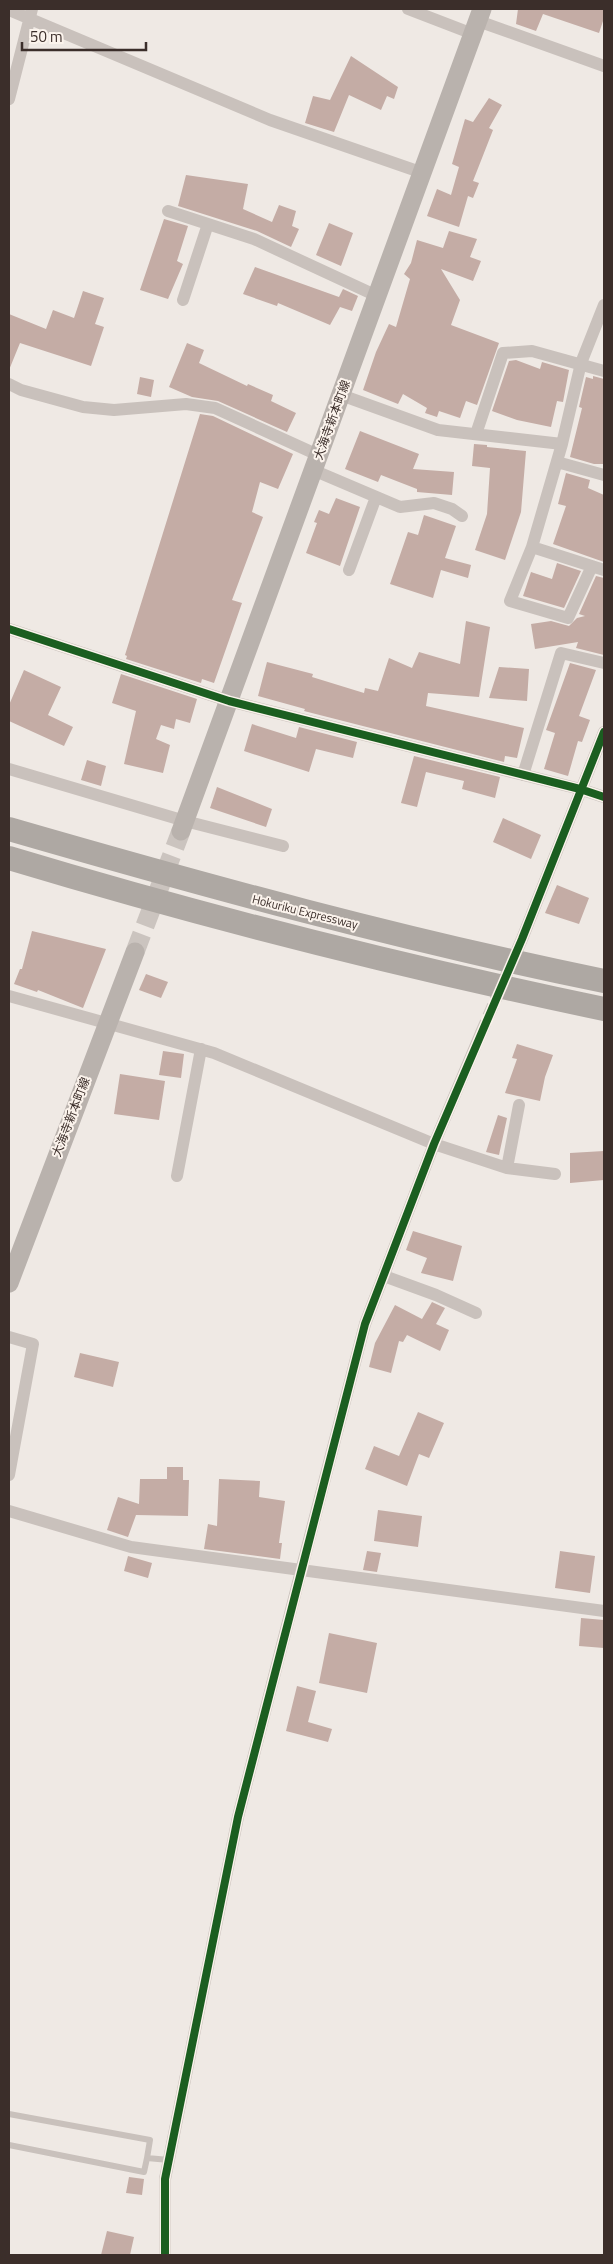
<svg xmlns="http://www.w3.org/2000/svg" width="613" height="2264" font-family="'Titillium Web','Noto Sans JP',sans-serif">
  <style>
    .building { fill: #c4aca5 }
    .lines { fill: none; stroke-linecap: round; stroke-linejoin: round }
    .street-tunnel { stroke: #cbc4bf; stroke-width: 12; stroke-dasharray: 12 6; stroke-linecap: butt }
    .secondary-tunnel { stroke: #cbc4bf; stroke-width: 19; stroke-dasharray: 19 9; stroke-linecap: butt }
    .lane { stroke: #c9c1bc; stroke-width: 6 }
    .street { stroke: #c9c1bc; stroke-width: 12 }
    .secondary { stroke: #b9b2ad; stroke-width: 19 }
    .highway { stroke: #aea8a3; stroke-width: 24 }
    .cycleway-casing { stroke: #fbf3ec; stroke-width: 11 }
    .cycleway { stroke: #1b5e20; stroke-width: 8 }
    .labels { text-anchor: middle; stroke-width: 4; stroke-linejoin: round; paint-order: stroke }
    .street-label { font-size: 12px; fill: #3b2e2a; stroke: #fbf3ec }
  </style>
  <rect width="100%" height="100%" fill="#efe9e4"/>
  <!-- building -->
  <path class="building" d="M 518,9 L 604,9 L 604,18 L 599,33 L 543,14 L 536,31 L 516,24 Z
    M 351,56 L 398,87 L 394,99 L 387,96 L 381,110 L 349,95 L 334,132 L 305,123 L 313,96 L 330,100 Z
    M 489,98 L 502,105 L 489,128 L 493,130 L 473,181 L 479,183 L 473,198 L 468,196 L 459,227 L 427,216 L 437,189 L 451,195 L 459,167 L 452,164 L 465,119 L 473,122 Z
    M 186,175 L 248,184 L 243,209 L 272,222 L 279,205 L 296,211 L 292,226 L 299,229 L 291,247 L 257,231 L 178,206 Z
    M 164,219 L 188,226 L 177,261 L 183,264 L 168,299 L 140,290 Z
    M 329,223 L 353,233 L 341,266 L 316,255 Z
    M 449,231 L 477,239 L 470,257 L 481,261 L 473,281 L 441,269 L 460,300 L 451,325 L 499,343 L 477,405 L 466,401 L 460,418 L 439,411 L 437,417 L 425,413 L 427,408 L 403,394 L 398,404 L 363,390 L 376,352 L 389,324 L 396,327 L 410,279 L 404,274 L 411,263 L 417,240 L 443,248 Z
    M 255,267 L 339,297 L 343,289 L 358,296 L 352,311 L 340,307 L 330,325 L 278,303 L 277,306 L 243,294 Z
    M 83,291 L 104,298 L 95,324 L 104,327 L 91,366 L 20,343 L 9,370 L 9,314 L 46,329 L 53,310 L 74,318 Z
    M 187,343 L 204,350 L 199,363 L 247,386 L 248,384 L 273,395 L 271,401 L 296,413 L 287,432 L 218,401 L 192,397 L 169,387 Z
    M 516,360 L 540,369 L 542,362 L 569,370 L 563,402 L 557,401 L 551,427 L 517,420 L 492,411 L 509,361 Z
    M 593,376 L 604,379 L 604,464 L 594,464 L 570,457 L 582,408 L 579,407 L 586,377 L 593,379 Z
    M 140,377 L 154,380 L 151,397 L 137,394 Z
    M 200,414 L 213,416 L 293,454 L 278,489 L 260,482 L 252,512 L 263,517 L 232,600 L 242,603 L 214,683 L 202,679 L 201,683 L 126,659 L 127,656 L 125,655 Z
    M 360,431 L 419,454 L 413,469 L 454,472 L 452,495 L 417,492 L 417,489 L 381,475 L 378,482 L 345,469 Z
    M 474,444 L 487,445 L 487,447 L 526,451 L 521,512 L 505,560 L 475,550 L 487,514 L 490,468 L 472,466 Z
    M 566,473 L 590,480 L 588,488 L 604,495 L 604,562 L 553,544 L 566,506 L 558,504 Z
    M 336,498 L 360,507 L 340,566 L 306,553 L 317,523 L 314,522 L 319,510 L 329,514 Z
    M 424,515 L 456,526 L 445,558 L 471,565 L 468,578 L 441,570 L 433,598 L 390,584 L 408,532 L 418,535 Z
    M 557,563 L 581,571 L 564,608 L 523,596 L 531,572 L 552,579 Z
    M 596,576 L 604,578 L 604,655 L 576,648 L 578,642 L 535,649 L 531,624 L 551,621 L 569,626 L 577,618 L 585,616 L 579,614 Z
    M 466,621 L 490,627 L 479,697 L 428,693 L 426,706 L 524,728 L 517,758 L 505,756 L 504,762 L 304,711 L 305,709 L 258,696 L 267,662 L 313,674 L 312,677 L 364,693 L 365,688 L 378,691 L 389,658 L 412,668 L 419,652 L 460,664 Z
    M 570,663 L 596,670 L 579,716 L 590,720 L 582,742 L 578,741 L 568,776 L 544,769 L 555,733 L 546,730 Z
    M 499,667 L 529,669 L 527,701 L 489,698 Z
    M 24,670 L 61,687 L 48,715 L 73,727 L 64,746 L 9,721 L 9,705 Z
    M 121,674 L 197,699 L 190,723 L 176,719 L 174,729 L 161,725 L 156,739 L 170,745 L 163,773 L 124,764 L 136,711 L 112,703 Z
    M 252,724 L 296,738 L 299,727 L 357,742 L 353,758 L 316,749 L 309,772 L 244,751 Z
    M 414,756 L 500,777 L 495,798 L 462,789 L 464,781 L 426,772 L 417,807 L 401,803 Z
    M 87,760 L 106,766 L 101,786 L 81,780 Z
    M 217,787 L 272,809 L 266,827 L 210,808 Z
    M 503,818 L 541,835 L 531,859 L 493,842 Z
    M 557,885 L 589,898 L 579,924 L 545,913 Z
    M 32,931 L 106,949 L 83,1008 L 38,990 L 37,992 L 14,984 L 20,969 L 22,969 Z
    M 146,974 L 168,982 L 161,998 L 139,990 Z
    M 517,1044 L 553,1055 L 545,1077 L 540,1101 L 505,1093 L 517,1059 L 512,1058 Z
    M 163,1051 L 184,1054 L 181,1078 L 159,1075 Z
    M 120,1074 L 165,1081 L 159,1120 L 114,1114 Z
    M 498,1115 L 507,1118 L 499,1155 L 486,1152 Z
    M 604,1151 L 604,1180 L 570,1183 L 570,1153 Z
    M 413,1231 L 462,1246 L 453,1281 L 421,1273 L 427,1258 L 406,1250 Z
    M 432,1302 L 445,1308 L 436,1324 L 449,1330 L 440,1351 L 407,1335 L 403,1342 L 399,1341 L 391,1373 L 369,1367 L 375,1343 L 395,1305 L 422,1319 Z
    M 80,1353 L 119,1362 L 113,1387 L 74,1377 Z
    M 418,1412 L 444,1423 L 429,1458 L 419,1454 L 407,1486 L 365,1469 L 374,1446 L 399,1456 Z
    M 167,1467 L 183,1467 L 183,1480 L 189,1480 L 188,1516 L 136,1515 L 128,1537 L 107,1530 L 118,1497 L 139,1504 L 140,1479 L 167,1479 Z
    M 219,1479 L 260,1481 L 259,1497 L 285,1501 L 279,1543 L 282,1543 L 280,1559 L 204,1549 L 208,1524 L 217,1526 Z
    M 378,1510 L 422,1516 L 418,1547 L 374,1541 Z
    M 367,1551 L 381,1553 L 377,1572 L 363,1570 Z
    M 560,1551 L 595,1556 L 590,1593 L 555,1588 Z
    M 128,1556 L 152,1563 L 148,1578 L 124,1571 Z
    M 581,1618 L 604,1620 L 604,1648 L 579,1646 Z
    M 329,1633 L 377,1643 L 367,1693 L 319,1683 Z
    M 297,1686 L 316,1691 L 308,1722 L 332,1729 L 328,1742 L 286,1731 Z
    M 129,2177 L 144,2179 L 142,2195 L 126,2193 Z
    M 107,2231 L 134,2237 L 130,2255 L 101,2255 Z"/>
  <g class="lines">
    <!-- street-tunnel -->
    <path class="street-tunnel" d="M 481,1033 L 522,939"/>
    <!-- secondary-tunnel -->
    <path class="secondary-tunnel" d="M 135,952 L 181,831"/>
    <!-- lane -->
    <path class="lane" d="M 9,2114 L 150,2140 L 147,2158 L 169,2160
      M 9,2145 L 144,2172 L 147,2158"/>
    <!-- street -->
    <path class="street" d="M 408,9 L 473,34
      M 9,10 L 270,120 L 423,173
      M 478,21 L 604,66
      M 9,99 L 32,9
      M 168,211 L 254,239 L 377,296
      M 183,300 L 208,224
      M 9,384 L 21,390 L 83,407 L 114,410 L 186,404 L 215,408 L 318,455
      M 341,395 L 438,430 L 562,444 L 532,547 L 604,570
      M 476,434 L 503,353 L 532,351 L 604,371
      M 562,444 L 581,363 L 604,305
      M 557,462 L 604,475
      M 313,470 L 400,507 L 434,503 L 452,509 L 462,516
      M 532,547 L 510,601 L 568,618 L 592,566
      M 349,570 L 376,497
      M 9,629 L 229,701 L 580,789 L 604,797
      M 9,769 L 185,821 L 283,846
      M 523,775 L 561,653 L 604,663
      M 522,939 L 604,732
      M 9,996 L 214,1053 L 434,1144 L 507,1168 L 555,1174
      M 507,1168 L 519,1105
      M 177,1176 L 201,1049
      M 384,1276 L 436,1295 L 476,1313
      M 9,1337 L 33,1344 L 9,1475
      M 9,1511 L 131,1547 L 604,1611
      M 165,2255 L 165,2179 L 238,1817 L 301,1571 L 365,1324 L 434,1144 L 481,1033"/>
    <!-- secondary -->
    <path class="secondary" d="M 181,831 L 482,9
      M 9,1283 L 135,952"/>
    <!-- highway -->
    <path class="highway" d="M 9,829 C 206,886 403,940 604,981
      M 9,858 C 205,917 404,967 604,1009"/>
    <defs>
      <path id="cycleway" d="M 9,629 L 229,701 L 580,789 L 604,797
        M 165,2255 L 165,2179 L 238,1817 L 365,1324 L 434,1144 L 522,939 L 604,732"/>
    </defs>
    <!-- cycleway casing -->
    <use href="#cycleway" class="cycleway-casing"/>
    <!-- cycleway -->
    <use href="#cycleway" class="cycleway"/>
  </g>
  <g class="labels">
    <!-- street labels -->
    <g class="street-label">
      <text transform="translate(332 420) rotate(-70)" y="4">大海寺新本町線</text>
      <text transform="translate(305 912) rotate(14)" y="4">Hokuriku Expressway</text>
      <text transform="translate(71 1117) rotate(-69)" y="4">大海寺新本町線</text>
    </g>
  </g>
  <!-- border -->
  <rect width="613" height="2264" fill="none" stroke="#3b2e2a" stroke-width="20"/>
  <!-- scale -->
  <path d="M22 42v8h124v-8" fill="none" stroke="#3b2e2a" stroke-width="2.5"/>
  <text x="30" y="42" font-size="15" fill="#3b2e2a" stroke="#fbf3ec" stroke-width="4" paint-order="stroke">50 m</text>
</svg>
